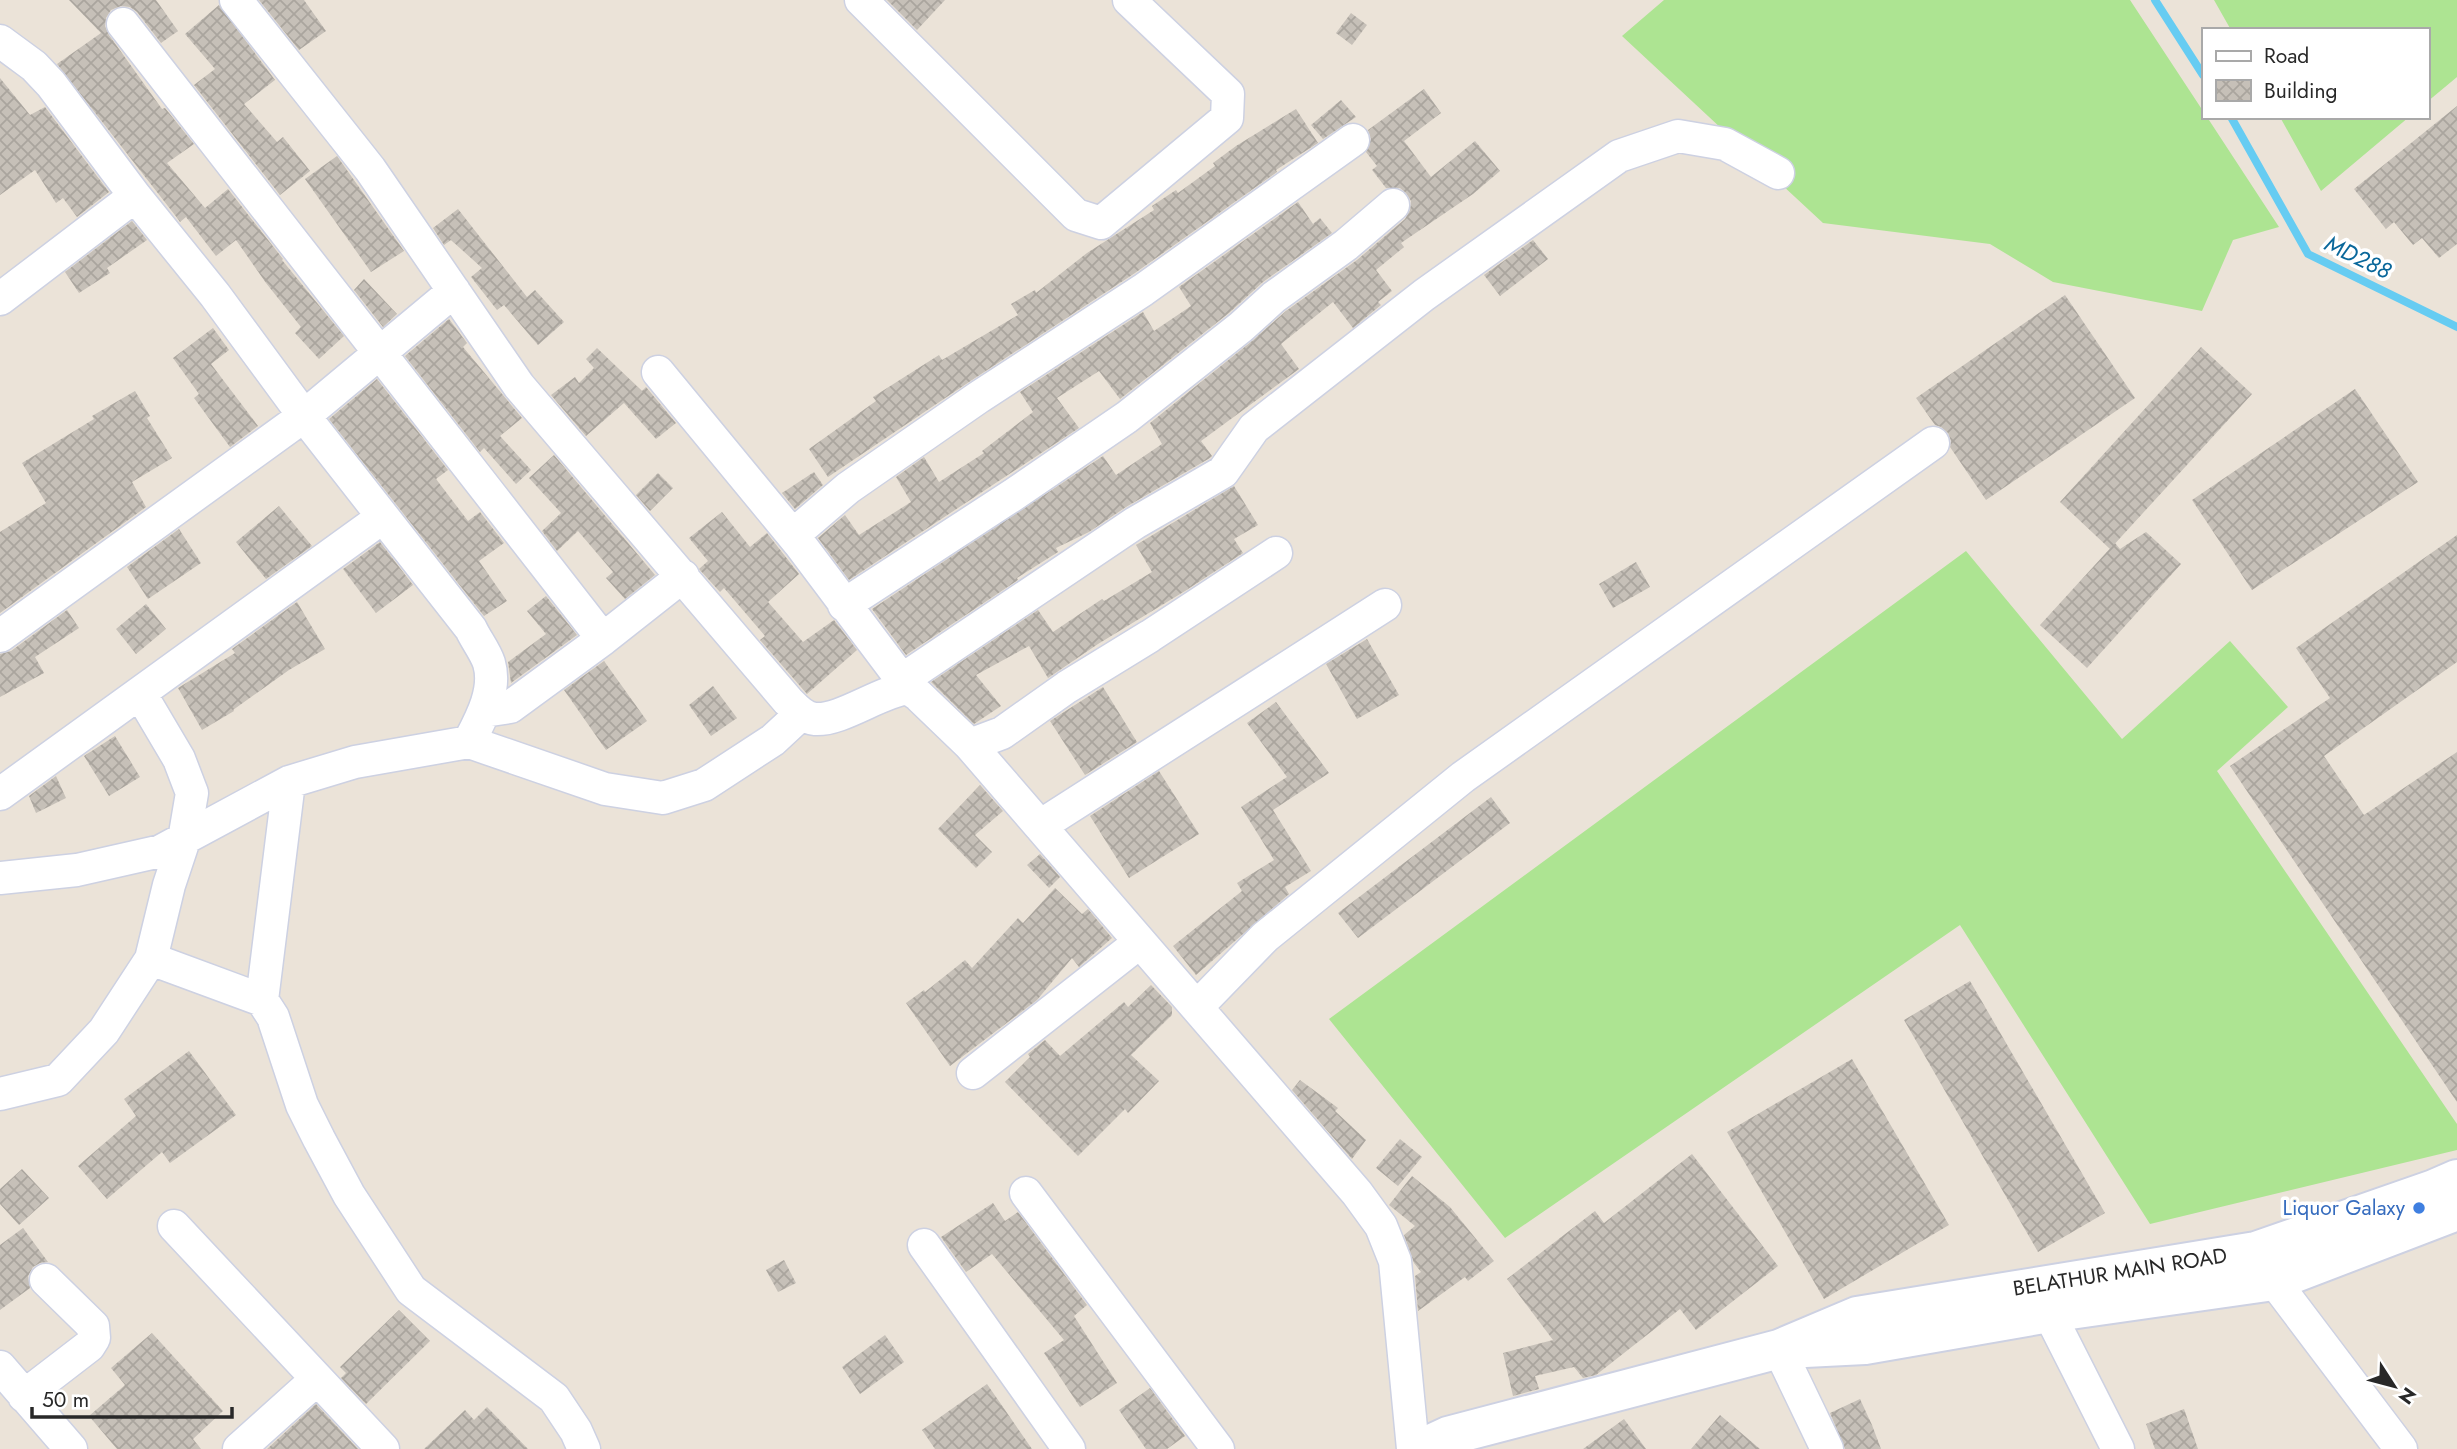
<svg xmlns="http://www.w3.org/2000/svg" width="2457" height="1449" font-family="Jost,sans-serif">
  <style>
    .grass { fill: #ade492 }
    .lines { fill: none; stroke-linecap: round; stroke-linejoin: round }
    .stream { stroke: #66ccf2; stroke-width: 8 }
    .building { fill: url(#building-cross-hatch) }
    .street-casing { stroke: #cdd1e2; stroke-width: 35 }
    .secondary-casing { stroke: #cdd1e2; stroke-width: 42 }
    .street { stroke: #fff; stroke-width: 32 }
    .secondary { stroke: #fff; stroke-width: 38 }
    .shop-dot { fill: #3f7fe0; stroke: #fff; stroke-width: 2.5 }
    .labels { text-anchor: middle; stroke-width: 7; stroke-linejoin: round; paint-order: stroke }
    .shop-label { font-size: 21px; fill: #366cbe; stroke: #fff; text-anchor: end }
    .street-label { font-size: 21px; fill: #282828; stroke: #fff }
    .water-label { font-size: 23px; font-style: italic; fill: #09679a; stroke: #fff }
  </style>
  <defs>
    <pattern id="building-cross-hatch" width="8" height="8" patternUnits="userSpaceOnUse" patternTransform="scale(1.75)"><rect width="8" height="8" fill="#c6c0b8"/><path d="M0 0l8 8M0 8l8-8" fill="none" stroke="#aaa59e"/></pattern>
  </defs>
  <rect width="100%" height="100%" fill="#ebe3d8"/>
  <!-- grass -->
  <path class="grass" d="M 1664,0 L 2130,0 L 2203,111 L 2203,117 L 2207,117 L 2279,227 L 2233,240 L 2202,311 L 2053,282 L 1990,244 L 1823,223 L 1622,36 Z
    M 2214,0 L 2457,0 L 2457,77 L 2427,102 L 2427,30 L 2231,30 Z
    M 2280,117 L 2409,117 L 2321,191 Z
    M 1966,551 L 2122,739 L 2230,641 L 2288,707 L 2217,771 L 2457,1124 L 2457,1150 L 2150,1224 L 1960,925 L 1505,1238 L 1329,1019 Z"/>
  <g class="lines">
    <!-- stream -->
    <path class="stream" d="M 2155,0 L 2203,75
      M 2231,117 L 2308,254 L 2457,327"/>
  </g>
  <!-- building -->
  <path class="building" d="M 69,0 L 156,0 L 178,31 L 161,43 L 137,12 L 130,7 L 121,6 L 111,10 L 106,18 L 105,26 L 109,35 L 162,109 L 165,108 L 194,144 L 167,163 L 205,208 L 228,189 L 283,259 L 282,260 L 344,336 L 319,359 L 295,333 L 301,327 L 266,283 L 236,240 L 216,256 L 186,217 L 180,222 L 178,219 L 57,64 L 101,33 Z
    M 259,0 L 304,0 L 326,31 L 299,50 Z
    M 887,0 L 945,0 L 917,30 Z
    M 219,5 L 275,80 L 244,104 L 277,142 L 283,137 L 310,171 L 280,195 L 194,85 L 215,69 L 185,34 Z
    M 1351,13 L 1367,25 L 1352,45 L 1336,33 Z
    M 0,78 L 30,115 L 45,107 L 109,192 L 77,217 L 63,198 L 56,203 L 35,170 L 0,195 Z
    M 1424,89 L 1441,113 L 1404,141 L 1431,177 L 1475,141 L 1500,171 L 1473,194 L 1401,243 L 1404,247 L 1376,270 L 1392,291 L 1378,302 L 1381,305 L 1353,328 L 1333,302 L 1281,344 L 1299,369 L 1201,441 L 1212,456 L 1210,458 L 1126,507 L 1089,532 L 1056,548 L 1058,552 L 1017,578 L 1018,580 L 906,655 L 872,609 L 1103,456 L 1116,475 L 1162,444 L 1150,423 L 1252,341 L 1286,311 L 1357,260 L 1405,219 L 1410,210 L 1411,201 L 1406,193 L 1400,188 L 1386,188 L 1372,170 L 1377,166 L 1366,152 L 1371,139 L 1368,130 Z
    M 1341,100 L 1356,117 L 1323,139 L 1311,125 Z
    M 2457,106 L 2457,244 L 2439,258 L 2422,238 L 2413,245 L 2394,222 L 2386,229 L 2354,189 Z
    M 1296,109 L 1318,143 L 1276,170 L 1277,172 L 1135,273 L 969,382 L 828,477 L 809,449 L 876,401 L 873,397 L 939,355 L 942,360 L 1018,315 L 1011,304 L 1035,290 L 1036,293 L 1087,253 L 1154,210 L 1152,206 L 1176,190 L 1178,193 L 1215,166 L 1213,163 L 1236,146 Z
    M 337,156 L 404,251 L 371,272 L 305,179 Z
    M 1298,202 L 1313,224 L 1320,218 L 1332,233 L 1263,282 L 1229,313 L 1120,399 L 1099,371 L 1057,398 L 1079,428 L 849,580 L 818,538 L 845,515 L 859,535 L 911,502 L 896,477 L 924,457 L 939,482 L 984,453 L 982,451 L 1033,412 L 1020,392 L 1143,312 L 1154,331 L 1191,306 L 1179,287 Z
    M 458,209 L 527,297 L 535,290 L 564,322 L 538,345 L 504,305 L 497,310 L 471,277 L 482,268 L 451,240 L 444,245 L 433,228 Z
    M 132,221 L 147,240 L 107,268 L 110,273 L 79,293 L 65,272 Z
    M 1533,240 L 1548,259 L 1500,296 L 1484,275 Z
    M 364,279 L 397,314 L 383,327 L 354,290 Z
    M 2065,295 L 2135,398 L 1986,500 L 1950,447 L 1951,441 L 1948,433 L 1941,427 L 1935,425 L 1916,398 Z
    M 449,319 L 467,343 L 463,347 L 522,418 L 500,436 L 531,470 L 516,484 L 484,448 L 480,452 L 405,356 Z
    M 213,328 L 229,350 L 211,364 L 258,426 L 230,447 L 194,398 L 199,394 L 173,358 Z
    M 2201,347 L 2252,394 L 2110,549 L 2060,502 Z
    M 597,348 L 642,391 L 646,387 L 676,423 L 656,439 L 624,403 L 586,436 L 551,395 L 575,377 L 579,383 L 594,368 L 586,359 Z
    M 377,379 L 448,470 L 436,479 L 468,521 L 480,512 L 504,543 L 479,561 L 507,601 L 484,616 L 329,419 Z
    M 2355,389 L 2418,482 L 2252,590 L 2192,500 Z
    M 135,391 L 150,416 L 147,418 L 172,458 L 132,482 L 146,507 L 0,613 L 0,532 L 46,503 L 22,463 L 94,419 L 92,416 Z
    M 554,455 L 655,575 L 625,599 L 606,578 L 613,572 L 578,531 L 557,551 L 542,531 L 561,513 L 529,478 Z
    M 814,472 L 823,485 L 795,509 L 782,493 Z
    M 658,473 L 673,488 L 650,511 L 636,495 Z
    M 1234,486 L 1258,525 L 1234,539 L 1243,553 L 1185,591 L 1098,644 L 1048,678 L 1029,646 L 976,675 L 1001,706 L 974,724 L 931,682 L 1038,610 L 1053,632 L 1102,599 L 1104,601 L 1152,572 L 1136,545 Z
    M 279,506 L 312,546 L 266,579 L 236,542 Z
    M 722,512 L 750,547 L 767,533 L 799,574 L 768,602 L 803,642 L 834,620 L 857,650 L 807,694 L 760,640 L 765,636 L 724,588 L 720,592 L 699,569 L 708,561 L 689,538 Z
    M 179,529 L 201,563 L 148,599 L 127,567 Z
    M 2146,532 L 2181,564 L 2087,668 L 2040,625 L 2115,543 L 2120,549 Z
    M 2457,535 L 2457,662 L 2324,756 L 2364,815 L 2457,752 L 2457,1102 L 2230,766 L 2330,698 L 2296,648 Z
    M 380,542 L 413,585 L 376,613 L 343,569 Z
    M 1636,562 L 1650,587 L 1613,608 L 1599,584 Z
    M 546,596 L 577,635 L 511,683 L 508,662 L 546,634 L 527,611 Z
    M 297,602 L 325,649 L 289,670 L 233,710 L 234,711 L 202,730 L 178,688 L 235,653 L 232,649 Z
    M 146,604 L 166,629 L 136,654 L 116,629 Z
    M 67,610 L 79,628 L 35,657 L 44,673 L 0,697 L 0,654 L 11,651 Z
    M 1367,639 L 1399,695 L 1357,719 L 1326,664 Z
    M 604,661 L 647,721 L 606,750 L 564,690 Z
    M 713,686 L 737,718 L 711,736 L 689,705 Z
    M 1103,687 L 1137,742 L 1085,775 L 1050,721 Z
    M 1276,702 L 1329,773 L 1273,810 L 1311,871 L 1285,887 L 1289,894 L 1196,975 L 1173,946 L 1242,891 L 1237,883 L 1274,860 L 1241,807 L 1287,777 L 1247,723 Z
    M 115,736 L 140,777 L 109,796 L 84,756 Z
    M 1159,771 L 1199,834 L 1129,878 L 1090,816 Z
    M 56,776 L 66,798 L 36,813 L 29,796 Z
    M 980,785 L 1003,811 L 975,835 L 992,852 L 976,868 L 938,829 Z
    M 1491,797 L 1510,823 L 1358,938 L 1338,913 Z
    M 1040,854 L 1060,877 L 1049,888 L 1027,865 Z
    M 1055,888 L 1082,914 L 1088,909 L 1112,938 L 1079,967 L 1072,958 L 1037,1000 L 950,1066 L 906,1003 L 924,990 L 925,992 L 965,960 L 972,968 L 1018,918 L 1023,923 Z
    M 1970,981 L 2105,1213 L 2038,1252 L 1904,1020 Z
    M 1151,985 L 1172,1007 L 1172,1015 L 1131,1055 L 1159,1081 L 1128,1113 L 1125,1109 L 1078,1156 L 1005,1082 L 1030,1057 L 1028,1054 L 1045,1040 L 1060,1056 L 1124,1002 L 1128,1007 Z
    M 189,1051 L 236,1115 L 170,1163 L 162,1152 L 107,1199 L 78,1166 L 136,1116 L 124,1099 Z
    M 1852,1059 L 1949,1225 L 1824,1299 L 1727,1132 Z
    M 1300,1080 L 1338,1108 L 1335,1111 L 1366,1140 L 1352,1159 L 1292,1090 Z
    M 1400,1139 L 1422,1157 L 1398,1186 L 1376,1168 Z
    M 1692,1154 L 1778,1266 L 1696,1330 L 1680,1309 L 1596,1375 L 1583,1378 L 1574,1367 L 1535,1376 L 1539,1389 L 1513,1396 L 1503,1353 L 1553,1340 L 1507,1279 L 1595,1211 L 1604,1223 Z
    M 22,1169 L 49,1198 L 19,1225 L 0,1204 L 0,1189 Z
    M 1412,1176 L 1450,1207 L 1494,1261 L 1468,1281 L 1465,1277 L 1418,1311 L 1415,1276 L 1421,1272 L 1414,1263 L 1404,1235 L 1415,1226 L 1389,1205 Z
    M 993,1203 L 1005,1221 L 1018,1212 L 1087,1305 L 1074,1316 L 1117,1383 L 1080,1407 L 1044,1353 L 1064,1340 L 992,1254 L 966,1272 L 941,1237 Z
    M 23,1228 L 48,1262 L 40,1263 L 33,1267 L 28,1276 L 30,1288 L 0,1310 L 0,1245 Z
    M 784,1260 L 796,1283 L 778,1292 L 766,1270 Z
    M 399,1310 L 430,1341 L 366,1404 L 341,1378 L 346,1373 L 340,1367 Z
    M 152,1333 L 223,1411 L 193,1439 L 201,1449 L 117,1449 L 89,1416 L 125,1385 L 111,1368 Z
    M 885,1335 L 904,1362 L 860,1394 L 842,1367 Z
    M 987,1384 L 1032,1449 L 935,1449 L 922,1430 Z
    M 1150,1388 L 1185,1436 L 1167,1449 L 1146,1449 L 1119,1410 Z
    M 1860,1399 L 1872,1425 L 1881,1449 L 1845,1449 L 1830,1413 Z
    M 316,1404 L 358,1449 L 267,1449 Z
    M 487,1407 L 528,1449 L 424,1449 L 465,1410 L 474,1420 Z
    M 2184,1409 L 2198,1449 L 2155,1449 L 2146,1424 Z
    M 1720,1415 L 1760,1449 L 1691,1449 Z
    M 1624,1419 L 1646,1449 L 1583,1449 Z"/>
  <g class="lines">
    <defs>
      <path id="street" d="M 236,0 L 370,169 L 519,386 L 788,701 C 795,708 803,718 815,719 C 841,721 879,692 908,688
        M 861,0 L 1076,215 L 1101,223 L 1227,118 L 1228,94 L 1129,0
        M 123,24 L 603,639 L 683,576
        M 0,41 L 34,66 L 51,84 L 135,196 L 215,295 L 304,416 L 471,629 C 476,640 485,651 489,663 C 497,690 481,719 469,742
        M 0,299 L 135,196
        M 658,372 L 799,543 L 908,688 L 918,695 L 970,745 L 1357,1193 L 1381,1226 L 1395,1261 L 1413,1449
        M 793,535 L 848,488 L 979,397 L 1143,290 L 1353,140
        M 844,605 L 1013,495 L 1127,417 L 1241,327 L 1274,297 L 1346,245 L 1393,205
        M 0,636 L 304,416 L 454,291
        M 902,680 L 1135,523 L 1223,472 L 1254,428 L 1424,295 L 1619,156 L 1678,136 L 1725,144 L 1778,173
        M 484,711 L 510,707 L 603,639
        M 970,745 L 1002,733 L 1067,687 L 1150,636 L 1276,553
        M 0,794 L 383,517
        M 1040,826 L 1385,605
        M 0,878 L 77,870 L 161,851 L 289,782 L 355,762 L 469,742 L 605,789 L 663,798 L 704,785 L 773,740 L 801,714
        M 151,959 L 262,1000 L 273,1017 L 302,1105 L 319,1139 L 349,1195 L 411,1290 L 554,1398 L 576,1431 L 584,1449
        M 262,1000 L 289,782
        M 1197,1007 L 1265,937 L 1463,777 L 1933,443
        M 973,1073 L 1140,942
        M 0,1094 L 58,1080 L 104,1031 L 151,959 L 169,885 L 184,840 L 192,793 L 179,759 L 140,693
        M 1026,1193 L 1218,1449
        M 174,1226 L 383,1449
        M 924,1245 L 1069,1449
        M 2266,1260 L 2274,1281 L 2401,1449
        M 2049,1313 L 2118,1449
        M 1779,1349 L 1827,1449
        M 0,1367 L 71,1449
        M 24,1396 L 89,1346 L 94,1338 L 93,1326 L 46,1280
        M 239,1449 L 317,1379"/>
      <path id="secondary" d="M 1805,1348 L 1865,1345 L 2049,1313 L 2274,1281 L 2457,1211
        M 1420,1449 L 1448,1436 L 1779,1349 L 1857,1316 L 2256,1251 L 2434,1189 L 2457,1179"/>
    </defs>
    <!-- street casing -->
    <use href="#street" class="street-casing"/>
    <!-- secondary casing -->
    <use href="#secondary" class="secondary-casing"/>
    <!-- street -->
    <use href="#street" class="street"/>
    <!-- secondary -->
    <use href="#secondary" class="secondary"/>
  </g>
  <!-- markers -->
  <circle class="shop-dot" cx="2419" cy="1208" r="7"/>
  <g class="labels">
    <!-- shop labels -->
    <g class="shop-label">
      <text x="2405" y="1215">Liquor Galaxy</text>
    </g>
    <!-- street labels -->
    <g class="street-label">
      <text transform="translate(2120 1272) rotate(-9)" y="7">BELATHUR MAIN ROAD</text>
    </g>
    <!-- water labels -->
    <g class="water-label">
      <text transform="translate(2358 257) rotate(26)" y="8">MD288</text>
    </g>
  </g>
  <!-- legend -->
  <rect x="2202" y="28" width="228" height="91" fill="#ffffff" stroke="#a9a9a9" stroke-width="2"/>
  <rect x="2216" y="51" width="35" height="10" fill="#ffffff" stroke="#a9a9a9" stroke-width="2"/>
  <text x="2264" y="63" font-size="21" fill="#282828">Road</text>
  <rect x="2216" y="80" width="35" height="21" fill="url(#building-cross-hatch)" stroke="#a9a9a9" stroke-width="2"/>
  <text x="2264" y="98" font-size="21" fill="#282828">Building</text>
  <!-- north arrow -->
  <g transform="translate(2394 1386) rotate(126)" stroke="#ffffff" stroke-width="5" paint-order="stroke">
  <path d="M0-5L12 26L0 18L-12 26Z" fill="#282828"/>
  <text y="-10" font-size="19" font-weight="bold" text-anchor="middle" fill="#282828">N</text>
  </g>
  <!-- scale -->
  <path d="M32 1407v10h200v-10" fill="none" stroke="#282828" stroke-width="3.5"/>
  <text x="42" y="1407" font-size="21" fill="#282828" stroke="#ffffff" stroke-width="5" paint-order="stroke">50 m</text>
</svg>
